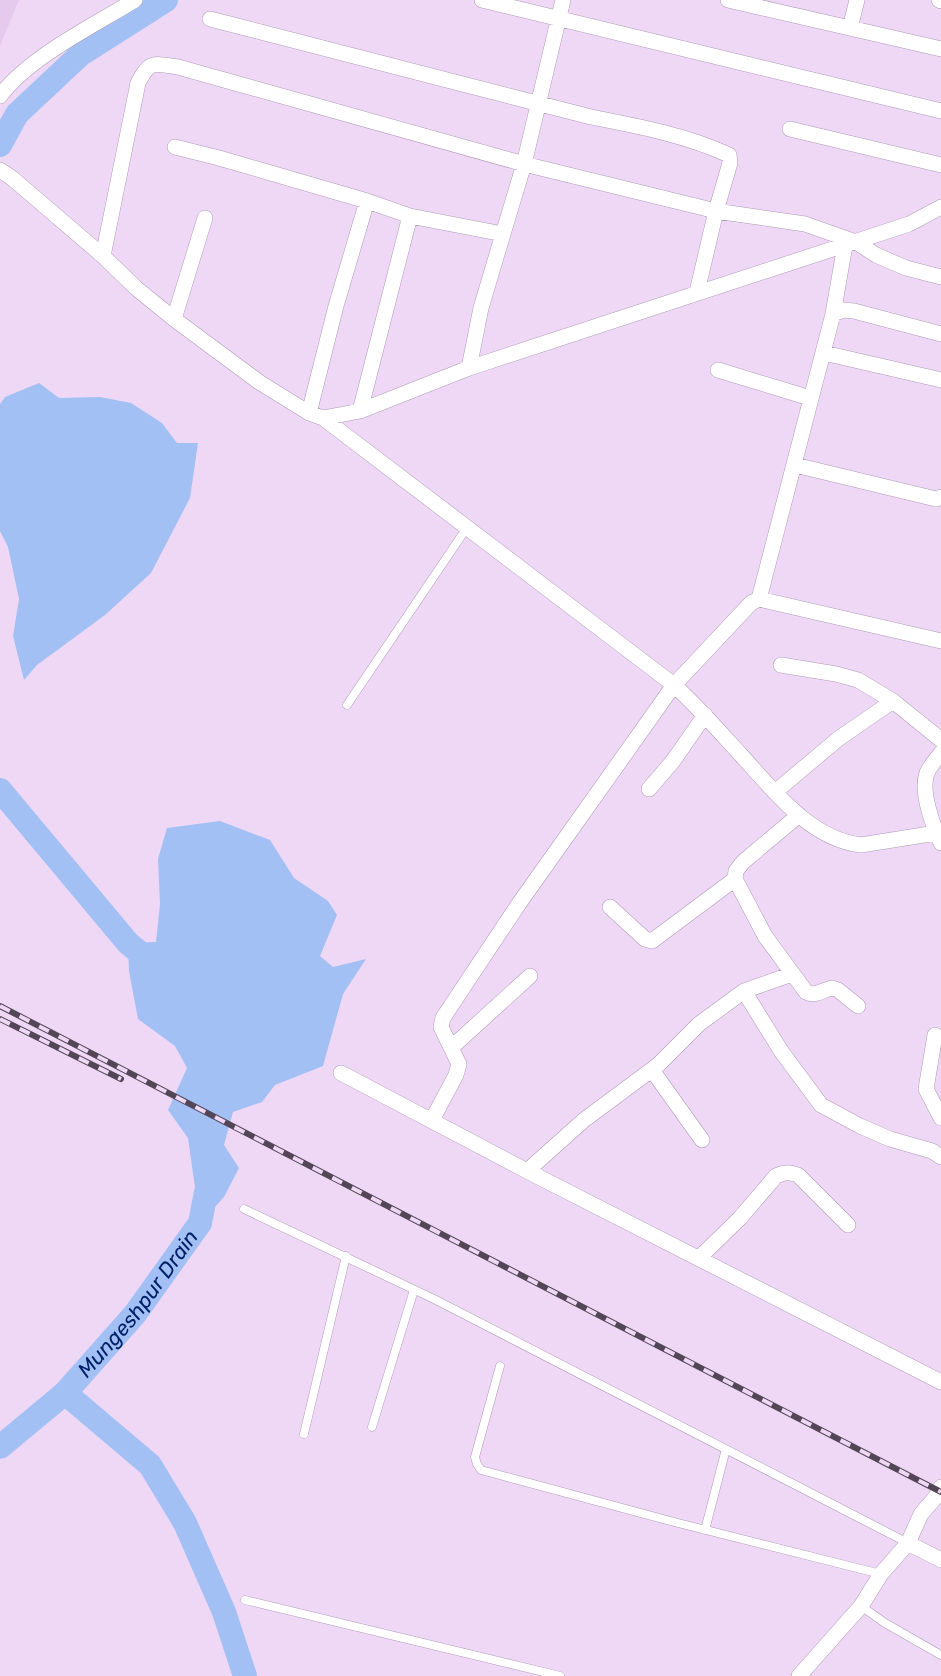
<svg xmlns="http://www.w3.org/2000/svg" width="941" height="1676" font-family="Rubik,sans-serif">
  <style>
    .built { fill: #e5caed }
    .water { fill: #a2c0f4 }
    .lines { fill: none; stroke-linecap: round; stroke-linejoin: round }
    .river { stroke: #a2c0f4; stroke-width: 24 }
    .lane-casing { stroke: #af9ab6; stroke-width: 9 }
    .street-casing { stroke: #af9ab6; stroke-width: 16 }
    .lane { stroke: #fff; stroke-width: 8 }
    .street { stroke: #fff; stroke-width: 15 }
    .rail-casing { stroke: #534757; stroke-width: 6 }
    .rail { stroke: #efd8f6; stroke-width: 4; stroke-dasharray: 11; stroke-linecap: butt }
    .labels { text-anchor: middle; stroke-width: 6; stroke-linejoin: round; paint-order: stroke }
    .water-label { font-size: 21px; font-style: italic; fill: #002169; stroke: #efd8f6 }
  </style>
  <rect width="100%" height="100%" fill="#efd8f6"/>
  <!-- built -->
  <path class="built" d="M 0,0 L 19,0 L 0,46 Z"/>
  <!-- water -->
  <path class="water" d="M 39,383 L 59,398 L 100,397 L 131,403 L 162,423 L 177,443 L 198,443 L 190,498 L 151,573 L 105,615 L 37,665 L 24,680 L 13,636 L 19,599 L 8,547 L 0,531 L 0,404 L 5,397 Z
    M 220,821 L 270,840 L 294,878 L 328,901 L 337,915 L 320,956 L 333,967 L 366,959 L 343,994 L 323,1066 L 275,1085 L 262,1102 L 233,1112 L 224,1145 L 239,1168 L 224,1197 L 200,1223 L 188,1138 L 168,1110 L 187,1068 L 175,1046 L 138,1019 L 129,971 L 128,943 L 156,942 L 160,904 L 158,859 L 167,828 Z"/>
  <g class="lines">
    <!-- river -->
    <g class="river">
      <path d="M 0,145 L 17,114 L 81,54 L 166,0"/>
      <path d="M 0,790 L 128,943 L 153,964"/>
      <path d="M 65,1393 L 150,1465 L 185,1523 L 224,1612 L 245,1676"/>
      <path id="s1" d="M 0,1447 L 65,1393 L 135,1314 L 200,1223 L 206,1192"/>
    </g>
    <defs>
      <path id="lane" d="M 347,705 L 466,529
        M 244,1209 L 434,1299 L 908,1543
        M 500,1366 L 475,1457 L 477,1464 L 481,1470 L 678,1523 L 881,1574
        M 372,1427 L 414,1290
        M 304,1434 L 346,1256
        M 705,1530 L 726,1449
        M 245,1600 L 560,1676
        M 861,1606 L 885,1623 L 941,1655"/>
      <path id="street" d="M 482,0 L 941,111
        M 728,0 L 941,49
        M 939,0 L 941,1
        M 210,19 L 591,117 C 637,126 686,135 729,155 L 730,163 L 716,211 L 697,292
        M 850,28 L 857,0
        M 0,96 C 29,57 93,26 135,0
        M 790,129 L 941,165
        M 175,147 L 219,158 L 367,201 L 410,216 L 503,234 L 524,164 L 563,0
        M 0,170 L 12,178 L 103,256 L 136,288 L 174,319 L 259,382 L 309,413 L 323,418 L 674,685 L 518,905 L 443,1018 L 441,1027 L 459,1064 L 456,1075 L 432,1120
        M 103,256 L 138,83 C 150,59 154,64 178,67 L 524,164 L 716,211 L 805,224 L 856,242 L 876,255 L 906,268 L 941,277
        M 833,314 L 843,310 L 854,311 L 941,334
        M 174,319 L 205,218
        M 824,353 L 941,380
        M 469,368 L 481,308 L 503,234
        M 718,370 L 810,398
        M 360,411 L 410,216
        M 309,413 L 336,306 L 367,201
        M 323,418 L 360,411 L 469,368 L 909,224 L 941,207
        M 795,465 L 936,499 L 941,497
        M 759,599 L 833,314 L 845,245
        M 781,665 L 836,674 L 858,680 L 893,701 L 941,740
        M 941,753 C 936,759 930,766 927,773 C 920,791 933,826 941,843
        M 649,789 L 673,761 L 705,715
        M 775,792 L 838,739 L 893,701
        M 799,815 L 743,862 L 736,871 L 735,879 L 765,936 L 806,992 C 816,997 822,990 832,988 L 838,990 L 858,1006
        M 936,833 L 861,845 C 810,839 774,791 741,755 C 719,731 698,707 674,685 L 751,603 L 759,599 L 941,641
        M 610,907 L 645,939 L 652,941 L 735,879
        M 744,991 L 781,1051 L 821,1105 L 860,1126 L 890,1139 L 932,1151 L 941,1157
        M 935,1035 L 926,1089 L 941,1118
        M 452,1047 L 530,976
        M 652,1070 L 702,1140
        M 341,1073 L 527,1171 L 941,1382
        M 527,1171 L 584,1120 L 658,1065 L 699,1024 L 744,991 L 792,974
        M 699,1258 L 740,1218 L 776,1176 C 784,1172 789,1172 798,1175 L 848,1225
        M 908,1543 L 941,1560
        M 799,1676 L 861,1606 L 881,1574 L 908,1543 L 921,1514 L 935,1498 L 941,1487"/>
    </defs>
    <!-- lane casing -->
    <use href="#lane" class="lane-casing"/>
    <!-- street casing -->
    <use href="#street" class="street-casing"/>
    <!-- lane -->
    <use href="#lane" class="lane"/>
    <!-- street -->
    <use href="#street" class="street"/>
    <defs>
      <path id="rail" d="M 0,1006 L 941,1492
        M 0,1019 L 121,1079"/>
    </defs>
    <!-- rail casing -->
    <use href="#rail" class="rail-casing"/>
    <!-- rail -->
    <use href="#rail" class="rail"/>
  </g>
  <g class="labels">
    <!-- water labels -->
    <g class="water-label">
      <text dy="7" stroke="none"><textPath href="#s1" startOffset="200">Mungeshpur Drain</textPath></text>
    </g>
  </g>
</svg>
